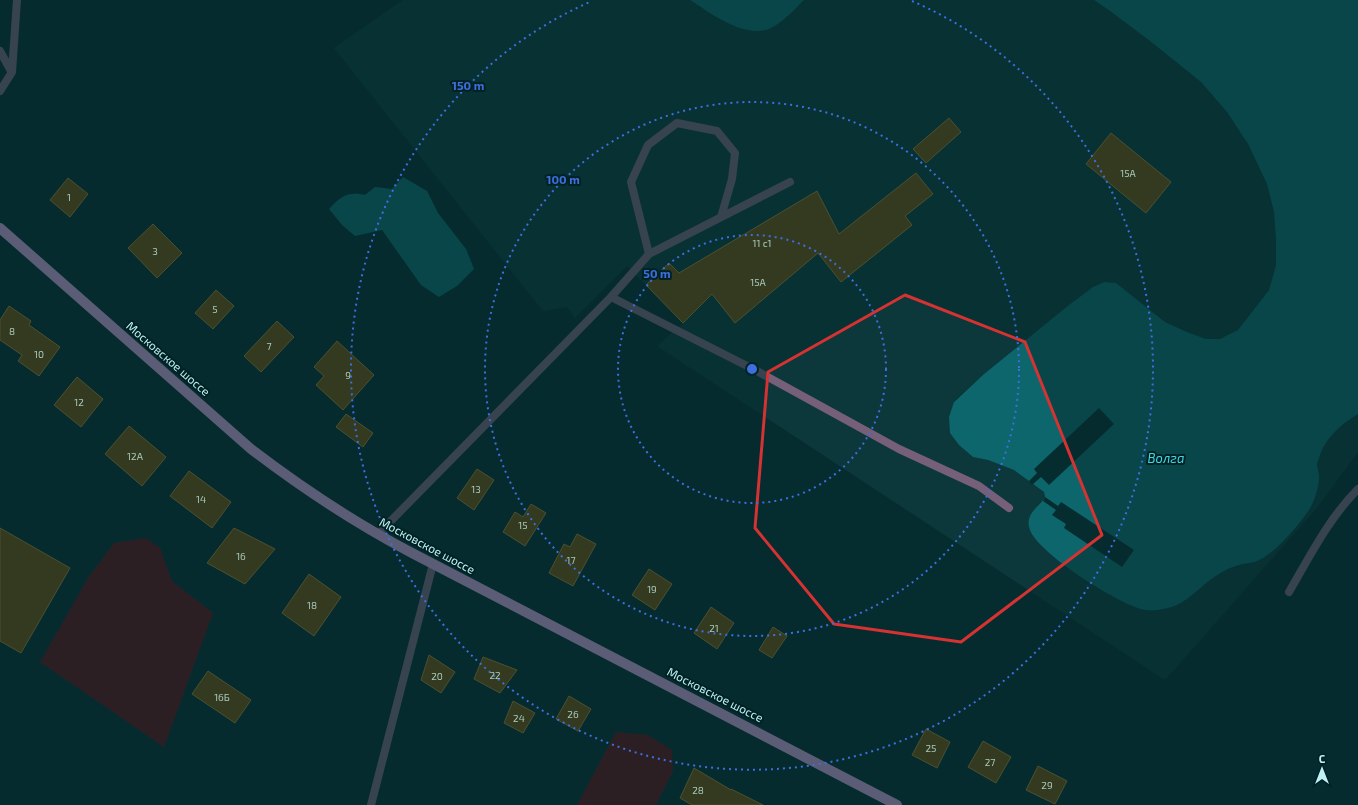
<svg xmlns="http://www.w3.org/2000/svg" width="1358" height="805" font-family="'Exo 2',sans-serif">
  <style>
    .built { fill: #0c383b }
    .green { fill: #5c1118 }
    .water { fill: #0c666b }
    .pier { fill: #052c2f }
    .building { fill: #6a4d0f; stroke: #a27b2e }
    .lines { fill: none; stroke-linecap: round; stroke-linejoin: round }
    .lane { stroke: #755f79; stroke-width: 8 }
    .primary { stroke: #c497cc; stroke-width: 10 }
    .marked { fill: none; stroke: #d53232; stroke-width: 3; stroke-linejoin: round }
    .ring { fill: none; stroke: #3d6fde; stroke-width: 2; stroke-dasharray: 2 4 }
    .labels { text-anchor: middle; stroke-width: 4; stroke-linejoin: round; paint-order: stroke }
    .number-label { font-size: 10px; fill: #aac9bc }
    .street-label { font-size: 12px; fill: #bff2f5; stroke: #002225 }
    .water-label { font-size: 13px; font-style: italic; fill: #3dd9e3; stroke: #002225 }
    .centre { fill: #3d6fde; stroke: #002225; stroke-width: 2 }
    .ring-label { font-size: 12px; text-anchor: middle; font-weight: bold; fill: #3d6fde; stroke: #002225; stroke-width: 4; stroke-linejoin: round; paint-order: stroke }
  </style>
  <rect width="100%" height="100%" fill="#052c2f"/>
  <!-- built -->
  <path class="built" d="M 403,0 L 690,0 L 700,7 L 751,31 L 770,28 L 786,18 L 804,0 L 1094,0 L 1110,11 L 1150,41 L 1201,82 L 1227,112 L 1248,144 L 1267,184 L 1274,212 L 1276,240 L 1276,265 L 1269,290 L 1238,330 L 1220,339 L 1206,339 L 1187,332 L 1165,322 L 1116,283 L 1104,282 L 1093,287 L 984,374 L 954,401 L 973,457 L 988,460 L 1015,470 L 1044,492 L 1045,497 L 1038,505 L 1178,605 L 1214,576 L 1229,567 L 1243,564 L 1256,562 L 1309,510 L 1317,492 L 1319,475 L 1317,464 L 1322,449 L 1331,435 L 1348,421 L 1358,414 L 1358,452 L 1316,509 L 1165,680 L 657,346 L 683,323 L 627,266 L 575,318 L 567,307 L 543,311 L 334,48 Z"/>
  <!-- green -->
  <path class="green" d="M 146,538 L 160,548 L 172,581 L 213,613 L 164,747 L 40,662 L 88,578 L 114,543 Z
    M 616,732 L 648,735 L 672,750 L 673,771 L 657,803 L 655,805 L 577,805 Z"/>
  <!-- water -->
  <path class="water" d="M 690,0 L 804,0 C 794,10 783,22 771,28 C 746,40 710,13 690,0 Z
    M 1094,0 L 1358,0 L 1358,414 C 1342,424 1326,437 1320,455 C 1319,458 1318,461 1317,464 C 1317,468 1319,472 1319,476 C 1319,488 1315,500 1309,510 C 1299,525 1272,557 1255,562 C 1251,563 1247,563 1243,564 C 1233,566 1224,570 1216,576 C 1204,583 1189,600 1177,605 C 1168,609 1155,611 1145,610 C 1121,606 1033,551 1029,527 C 1026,513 1039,507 1045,497 L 1044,492 L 1014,470 L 988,460 L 973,457 L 959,445 L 950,433 L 949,417 L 954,402 L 984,374 L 1069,305 L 1093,287 L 1104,282 L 1116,283 L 1165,322 L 1187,332 L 1206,339 L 1220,339 L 1238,330 L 1269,290 L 1276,265 L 1276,240 L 1274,212 L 1267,184 L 1248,144 L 1227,112 L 1201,82 L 1150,41 L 1110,11 Z
    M 403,177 L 427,191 L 438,213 L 466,249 L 474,269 L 457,286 L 439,297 L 421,285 L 382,230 L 355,236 L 342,225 L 329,209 C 341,196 347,191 365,195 L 375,187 L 392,189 Z"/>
  <!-- pier -->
  <path class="pier" d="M 1099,408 L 1114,424 L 1049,485 L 1041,477 L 1032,485 L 1029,481 L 1037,473 L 1034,469 Z
    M 1045,497 L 1058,506 L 1061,502 L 1134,550 L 1122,567 L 1064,528 L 1066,524 L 1052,515 L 1056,510 L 1043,501 Z"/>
  <!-- building -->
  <path class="building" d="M 949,118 L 961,132 L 926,163 L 913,149 Z
    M 1111,133 L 1171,182 L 1146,213 L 1086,164 Z
    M 916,173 L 933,194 L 905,216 L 912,225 L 841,282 L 818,253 L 735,323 L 712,294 L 683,323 L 646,285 L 669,263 L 679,273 L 817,191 L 839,234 Z
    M 68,178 L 88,194 L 70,217 L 50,200 Z
    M 153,224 L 182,253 L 157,278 L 128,248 Z
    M 216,290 L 234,306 L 213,329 L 195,313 Z
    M 9,306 L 31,321 L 29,325 L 60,347 L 39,376 L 18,361 L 22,355 L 0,340 L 0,320 Z
    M 277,321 L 294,337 L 261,372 L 244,356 Z
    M 337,341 L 374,375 L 343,410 L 316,385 L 324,376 L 314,367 Z
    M 77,377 L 103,399 L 81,427 L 54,405 Z
    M 346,414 L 373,433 L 363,447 L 336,427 Z
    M 129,426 L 166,457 L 142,486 L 105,454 Z
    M 477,469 L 494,480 L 474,510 L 457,498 Z
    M 189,471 L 231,502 L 212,528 L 170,496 Z
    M 531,504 L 546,513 L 525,546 L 503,532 L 515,512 L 523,517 Z
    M 0,528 L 70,568 L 21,653 L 0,641 Z
    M 234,528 L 275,549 L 245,584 L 207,563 Z
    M 577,534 L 596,544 L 573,586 L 549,573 L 564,544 L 570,547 Z
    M 649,569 L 672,584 L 655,610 L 632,595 Z
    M 309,574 L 341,597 L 314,636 L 282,613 Z
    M 711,607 L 734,623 L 717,649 L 694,633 Z
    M 773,627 L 787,636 L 772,658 L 759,650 Z
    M 429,655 L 455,672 L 441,693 L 421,680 Z
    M 483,657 L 517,670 L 500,693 L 474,679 Z
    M 208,671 L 251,700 L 235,723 L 192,694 Z
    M 569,696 L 591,709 L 578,731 L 556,719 Z
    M 513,701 L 535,713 L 523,733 L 504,723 Z
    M 926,729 L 950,742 L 937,768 L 912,755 Z
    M 983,741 L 1011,757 L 996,783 L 968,767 Z
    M 1038,766 L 1067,781 L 1055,804 L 1026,790 Z
    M 694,768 L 731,790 L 731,789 L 763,805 L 692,805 L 680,798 Z"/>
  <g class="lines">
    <!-- lane -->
    <path class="lane" d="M 0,51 L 11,71
      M 0,91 L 12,72 L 17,0
      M 649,254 L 631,182 L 648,145 L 677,123 L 717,131 L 735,153 L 732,179 L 721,217
      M 611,297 L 757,371 L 899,449 L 979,486 L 1009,508
      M 378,534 L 611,297 L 649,254 L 790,182
      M 1289,592 C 1310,556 1329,518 1358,489
      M 371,805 L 433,564"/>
    <!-- primary -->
    <path class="primary" d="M 0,228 L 251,449 C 302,488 355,523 412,553 L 897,805"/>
  </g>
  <!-- marked area -->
  <path d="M0 0H1358V805H0ZM 905,295 L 1025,342 L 1102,535 L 961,642 L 834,624 L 755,528 L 768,372 Z" fill="#052c2f" fill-opacity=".55" fill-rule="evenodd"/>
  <path class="marked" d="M 905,295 L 1025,342 L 1102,535 L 961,642 L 834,624 L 755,528 L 768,372 Z"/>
  <!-- distance rings -->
  <g class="ring">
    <circle cx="752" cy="369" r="134"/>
    <circle cx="752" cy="369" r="267"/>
    <path d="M912 1A401 401 0 1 1 592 1"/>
  </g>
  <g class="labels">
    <!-- number labels -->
    <g class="number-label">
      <text x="1128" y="177">15А</text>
      <text x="69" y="201">1</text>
      <text x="762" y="247">11 с1</text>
      <text x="155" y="255">3</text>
      <text x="758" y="286">15А</text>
      <text x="215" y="313">5</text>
      <text x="12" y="335">8</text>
      <text x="269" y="350">7</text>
      <text x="39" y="358">10</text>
      <text x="348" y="379">9</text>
      <text x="79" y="406">12</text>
      <text x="135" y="460">12А</text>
      <text x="476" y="493">13</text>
      <text x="201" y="503">14</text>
      <text x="523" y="529">15</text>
      <text x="241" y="560">16</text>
      <text x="571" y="564">17</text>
      <text x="652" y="593">19</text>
      <text x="312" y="609">18</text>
      <text x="714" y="632">21</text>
      <text x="495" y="679">22</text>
      <text x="437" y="680">20</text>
      <text x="222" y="701">16Б</text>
      <text x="573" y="718">26</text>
      <text x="519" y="722">24</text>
      <text x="931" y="752">25</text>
      <text x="990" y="766">27</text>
      <text x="1047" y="789">29</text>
      <text x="698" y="794">28</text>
    </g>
    <!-- street labels -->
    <g class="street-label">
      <text transform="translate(168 359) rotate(41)" y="4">Московское шоссе</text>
      <text transform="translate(427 546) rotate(28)" y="4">Московское шоссе</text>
      <text transform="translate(715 695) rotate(27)" y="4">Московское шоссе</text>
    </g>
    <!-- water labels -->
    <g class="water-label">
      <text x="1166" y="463">Волга</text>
    </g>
  </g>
  <circle cx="752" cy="369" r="6" class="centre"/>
  <g class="ring-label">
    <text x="468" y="90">150 m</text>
    <text x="563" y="184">100 m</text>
    <text x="657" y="278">50 m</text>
  </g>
  <!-- north arrow -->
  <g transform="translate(1322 769)" stroke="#002225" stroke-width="3" paint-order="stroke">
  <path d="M0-3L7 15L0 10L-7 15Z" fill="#bff2f5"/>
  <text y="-6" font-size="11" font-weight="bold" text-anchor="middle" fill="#bff2f5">С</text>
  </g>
</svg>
